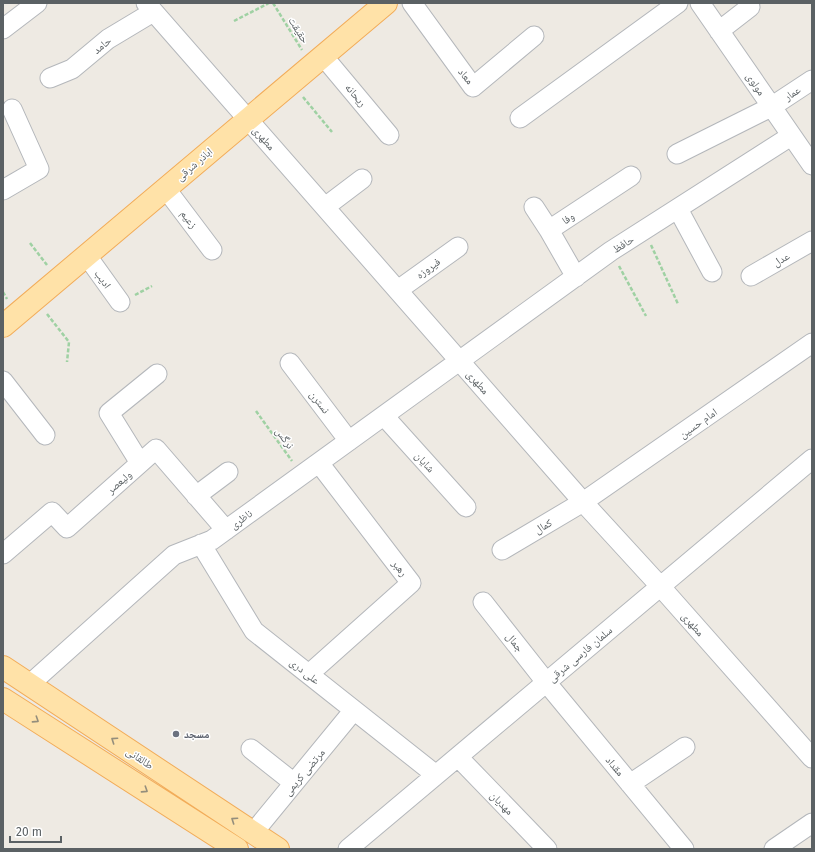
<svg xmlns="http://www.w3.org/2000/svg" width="815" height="852" font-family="'Fira Sans','Noto Naskh Arabic',sans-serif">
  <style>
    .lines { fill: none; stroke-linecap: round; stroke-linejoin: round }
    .minor-casing { stroke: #b4b7bb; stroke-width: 21 }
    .major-casing { stroke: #f2ac59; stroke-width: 24 }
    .path { stroke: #9fd1a3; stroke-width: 2.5; stroke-dasharray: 4 2; stroke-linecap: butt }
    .minor { stroke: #fff; stroke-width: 19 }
    .major { stroke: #ffe2a8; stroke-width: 22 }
    .oneway { stroke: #948e7c }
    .worship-dot { fill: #6b7280; stroke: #fff; stroke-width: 1.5 }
    .labels { text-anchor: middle; stroke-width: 3; stroke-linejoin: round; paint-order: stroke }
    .street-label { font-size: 11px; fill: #5b6164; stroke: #fff }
    .worship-label { font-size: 11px; font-weight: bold; fill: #5b616d; stroke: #fff; text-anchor: start }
  </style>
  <rect width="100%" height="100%" fill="#eeeae3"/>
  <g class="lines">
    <defs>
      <path id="minor" d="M 146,3 L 583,502 L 660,586 L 812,758
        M 412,3 L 473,87 L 534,36
        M 700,3 L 812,165
        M 3,29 L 37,3
        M 719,31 L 750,7
        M 323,56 L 389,135
        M 50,78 L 72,69 L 108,39 L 153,12
        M 520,118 L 678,3
        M 677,154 L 771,107 L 812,80
        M 166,189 L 212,250
        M 3,190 L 39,169 L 12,109
        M 325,207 L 362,179
        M 534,207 L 549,230
        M 678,209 L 712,272
        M 87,256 L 120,302
        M 751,276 L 812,241
        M 576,277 L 549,230 L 631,176
        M 398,290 L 458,247
        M 290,363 L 349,441
        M 3,381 L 45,435
        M 384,416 L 466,507
        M 140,463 L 109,413 L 157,374
        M 196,496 L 228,472
        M 201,544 L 254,631 L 436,775
        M 502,550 L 583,502 L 812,343
        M 3,554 L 52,512 L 67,528 L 156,449 L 226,530
        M 483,602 L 546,682 L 684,849
        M 309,674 L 411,583 L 319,463
        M 30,684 L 174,555 L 212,540 L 611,251 L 791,136
        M 251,749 L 294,783
        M 458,757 L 547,849
        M 630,784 L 685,747
        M 253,833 L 354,710
        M 348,849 L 812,459
        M 774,849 L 812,823"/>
      <path id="major" d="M 3,326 L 386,3
        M 3,667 L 278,849
        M 3,699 L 237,849"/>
    </defs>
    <!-- minor casing -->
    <use href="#minor" class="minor-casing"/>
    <!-- major casing -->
    <use href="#major" class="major-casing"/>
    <!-- path -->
    <path class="path" d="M 273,3 L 302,50
      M 234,21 L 269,3
      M 303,97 L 332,132
      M 30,243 L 47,265
      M 651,245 L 678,304
      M 619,266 L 646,316
      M 3,292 L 7,299
      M 135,295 L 152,286
      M 47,314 L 69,342 L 67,362
      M 256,411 L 292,461"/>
    <!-- minor -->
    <use href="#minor" class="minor"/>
    <!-- major -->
    <use href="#major" class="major"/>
  </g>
  <!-- one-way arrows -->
  <defs><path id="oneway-chevron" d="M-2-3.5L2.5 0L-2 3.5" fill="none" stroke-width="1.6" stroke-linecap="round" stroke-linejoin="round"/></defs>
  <g class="oneway">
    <use href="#oneway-chevron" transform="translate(36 720) rotate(33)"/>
    <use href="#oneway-chevron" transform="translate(114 740) rotate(-146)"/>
    <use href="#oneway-chevron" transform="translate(145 790) rotate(33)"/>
    <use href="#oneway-chevron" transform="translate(234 820) rotate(-146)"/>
  </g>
  <!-- markers -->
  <circle class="worship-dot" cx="176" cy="734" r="4"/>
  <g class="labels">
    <!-- street labels -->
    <g class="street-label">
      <text transform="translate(299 30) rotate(58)" y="4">حقیقت</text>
      <text transform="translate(102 45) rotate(-39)" y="4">حامد</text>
      <text transform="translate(466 76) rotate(50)" y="4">معاد</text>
      <text transform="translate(756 84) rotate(56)" y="4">مولوی</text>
      <text transform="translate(792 93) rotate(-34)" y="4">عمار</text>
      <text transform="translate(356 95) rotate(50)" y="4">ریحانه</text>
      <text transform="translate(264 138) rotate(49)" y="4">مطهری</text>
      <text transform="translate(194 164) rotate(-41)" y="4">اباذر شرقی</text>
      <text transform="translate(568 218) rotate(-33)" y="4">وفا</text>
      <text transform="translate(189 219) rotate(53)" y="4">زعیم</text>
      <text transform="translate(623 244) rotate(-33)" y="4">حافظ</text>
      <text transform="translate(781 259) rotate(-30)" y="4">عدل</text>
      <text transform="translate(428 268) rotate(-36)" y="4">فیروزه</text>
      <text transform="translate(103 279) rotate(54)" y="4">ادیب</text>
      <text transform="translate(478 382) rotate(49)" y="4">مطهری</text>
      <text transform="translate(320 402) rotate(53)" y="4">نسترن</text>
      <text transform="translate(698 423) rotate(-35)" y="4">امام حسین</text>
      <text transform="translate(285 438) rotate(54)" y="4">نرگس</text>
      <text transform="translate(425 462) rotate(48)" y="4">شایان</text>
      <text transform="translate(119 482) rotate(-41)" y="4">ولیعصر</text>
      <text transform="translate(241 519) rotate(-36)" y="4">ناظری</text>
      <text transform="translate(543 526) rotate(-30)" y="4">کمال</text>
      <text transform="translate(400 568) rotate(52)" y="4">رهبر</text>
      <text transform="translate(693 624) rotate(49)" y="4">مطهری</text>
      <text transform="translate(515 642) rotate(52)" y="4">جمال</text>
      <text transform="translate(580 654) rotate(-40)" y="4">سلمان فارسی شرقی</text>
      <text transform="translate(305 671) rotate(38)" y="4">علی دری</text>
      <text transform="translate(140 758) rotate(34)" y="4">طالقانی</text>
      <text transform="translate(615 766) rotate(50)" y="4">مقداد</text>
      <text transform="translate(304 772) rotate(-50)" y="4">مرتضی کریمی</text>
      <text transform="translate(502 803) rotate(46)" y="4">مهدیان</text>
    </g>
    <!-- worship labels -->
    <g class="worship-label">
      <text x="184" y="738">مسجد</text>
    </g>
  </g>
  <!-- border -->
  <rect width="815" height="852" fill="none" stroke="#5b6164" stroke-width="8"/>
  <!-- scale -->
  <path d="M10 836v6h51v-6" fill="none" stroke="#5b6164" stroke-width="2"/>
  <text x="16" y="836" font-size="12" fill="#5b6164" stroke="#ffffff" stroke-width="3" paint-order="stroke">20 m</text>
</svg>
